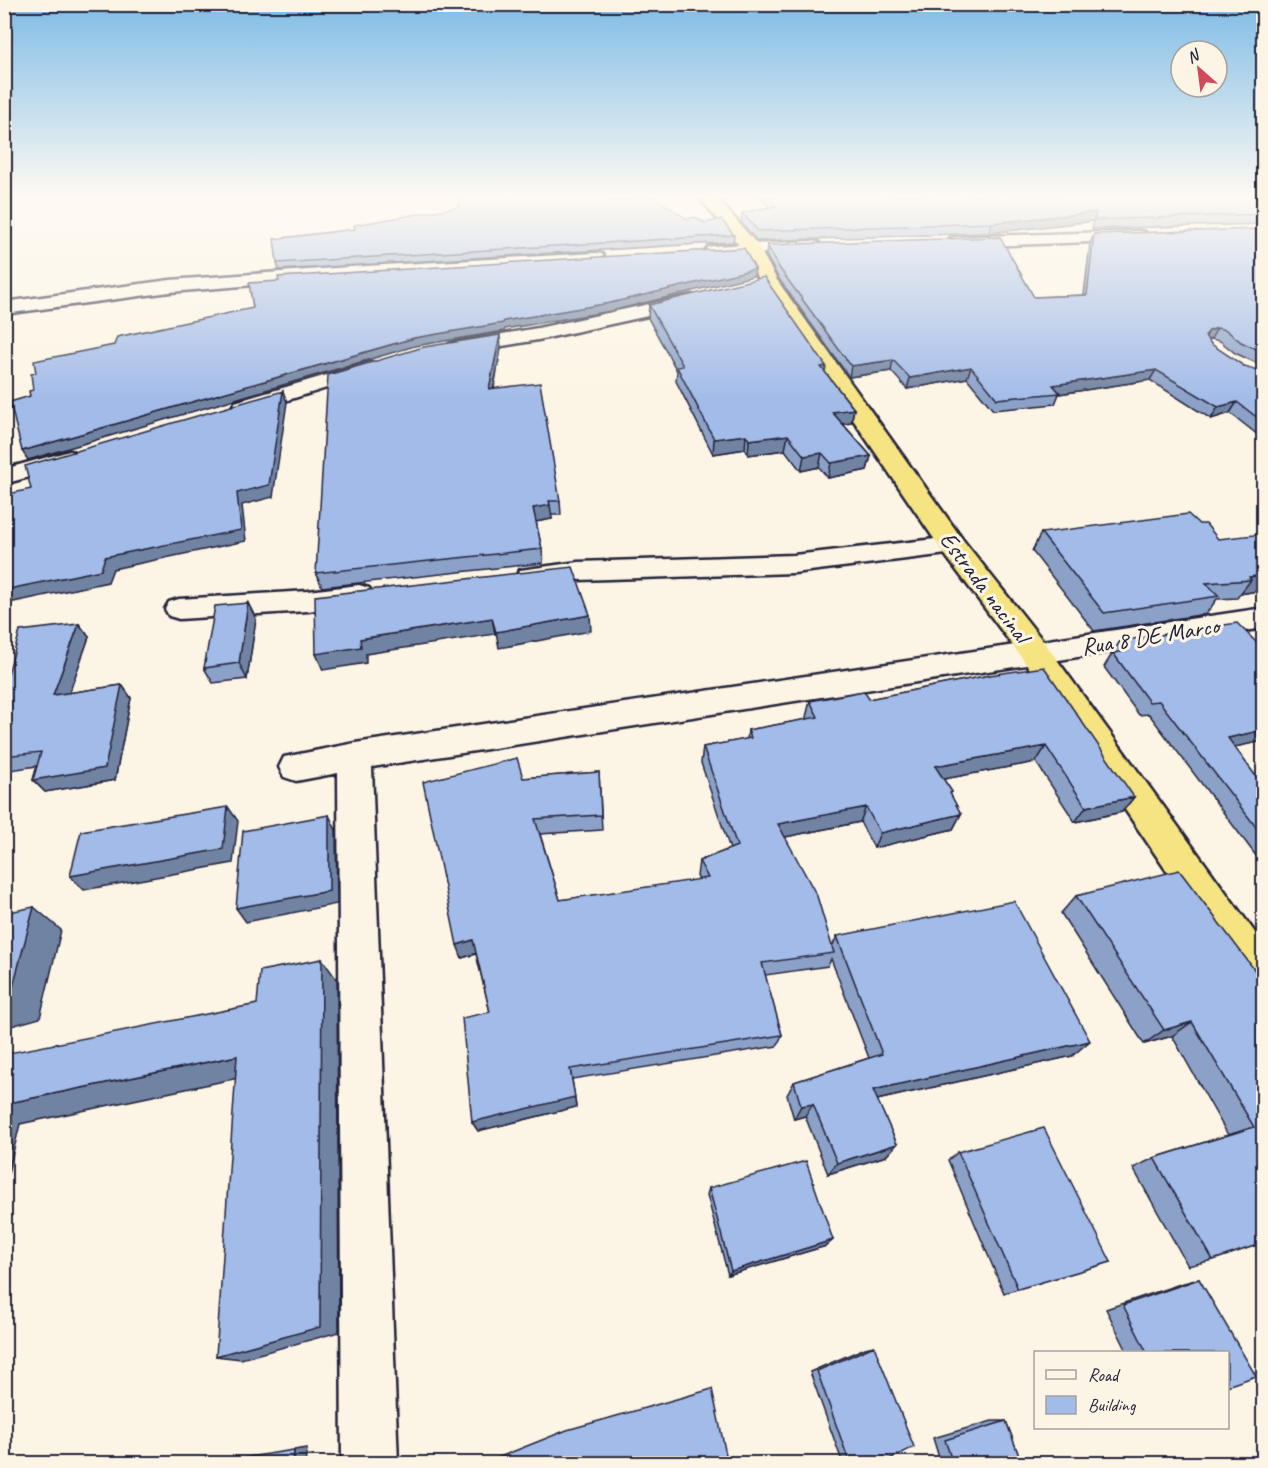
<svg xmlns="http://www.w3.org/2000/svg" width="1268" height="1468" font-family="Caveat,sans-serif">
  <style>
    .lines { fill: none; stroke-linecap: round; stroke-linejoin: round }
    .minor-casing { stroke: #22223b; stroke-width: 5 }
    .trunk-casing { stroke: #22223b; stroke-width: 5 }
    .minor { fill: #fcf5e5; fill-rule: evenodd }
    .trunk { fill: #f6e381; fill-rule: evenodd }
    .wall { fill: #8ba1c8; stroke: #22223b; stroke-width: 1.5 }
    .shaded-wall { fill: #7183a2; stroke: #22223b; stroke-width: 1.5 }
    .building { fill: #a2bbe8; stroke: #22223b; stroke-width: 1.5 }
    .labels { text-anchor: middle; stroke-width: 6; stroke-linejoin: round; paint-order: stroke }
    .street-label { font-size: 24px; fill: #22223b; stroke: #fcf5e5 }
  </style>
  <rect width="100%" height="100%" fill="#fcf5e5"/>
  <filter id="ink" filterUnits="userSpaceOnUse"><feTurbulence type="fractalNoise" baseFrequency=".0167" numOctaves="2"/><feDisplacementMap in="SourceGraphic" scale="12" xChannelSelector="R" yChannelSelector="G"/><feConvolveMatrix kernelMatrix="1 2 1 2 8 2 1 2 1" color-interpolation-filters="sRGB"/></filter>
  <g filter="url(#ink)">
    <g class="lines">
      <defs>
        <path id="minor" d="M 1139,231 L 1145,232 L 1147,236 L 1145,240 L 956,247 L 950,246 L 947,242 L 950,238 L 956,237 Z
          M 812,241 L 818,242 L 821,246 L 818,250 L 714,256 L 708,255 L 705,251 L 708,247 L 714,246 Z
          M 596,253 L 602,254 L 605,258 L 602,262 L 348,277 L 170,292 L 4,314 L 4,302 L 170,280 L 348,267 Z
          M 691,295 L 698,297 L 701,301 L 698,305 L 538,340 L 456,354 L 449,352 L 446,348 L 449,344 L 456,342 L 538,328 Z
          M 371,362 L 378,364 L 382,368 L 378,372 L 243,414 L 235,412 L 232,407 L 235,402 Z
          M 70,451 L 79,453 L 82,458 L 79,463 L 4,484 L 4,469 Z
          M 953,537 L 963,540 L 966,546 L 963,552 L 794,573 L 578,580 L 530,585 L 520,582 L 516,576 L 520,570 L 578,562 L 794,555 Z
          M 359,585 L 369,588 L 373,595 L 369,602 L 308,611 L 179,619 L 169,616 L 165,609 L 169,602 L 179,599 L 308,591 Z
          M 1264,608 L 1264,628 L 372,767 L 398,1464 L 342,1464 L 338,773 L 296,781 L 284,777 L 279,767 L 284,757 L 355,743 Z"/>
        <path id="trunk" d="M 697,195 L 714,195 L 757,244 L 777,280 L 963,540 L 1047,646 L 1264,945 L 1264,1000 L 1250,994 L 1025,662 L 943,552 L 759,281 L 743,250 Z"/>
      </defs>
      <!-- minor casing -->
      <use href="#minor" class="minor-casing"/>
      <!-- trunk casing -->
      <use href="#trunk" class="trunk-casing"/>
      <!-- minor -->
      <use href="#minor" class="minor"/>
      <!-- trunk -->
      <use href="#trunk" class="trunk"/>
    </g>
    <!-- wall -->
    <path class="wall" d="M 759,195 L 1263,195 L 1263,224 L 1092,229 L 1093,221 L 989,233 L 757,241 L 741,222 L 742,213 L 769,207 Z
      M 613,202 L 705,223 L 734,235 L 733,242 L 279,270 L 277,263 L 355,229 Z
      M 1263,229 L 1263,366 L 1235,353 L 1220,341 L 1211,339 L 1208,340 L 1211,344 L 1244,366 L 1263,372 L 1263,434 L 1258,435 L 1230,413 L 1211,419 L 1150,380 L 1059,394 L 1055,404 L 993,410 L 967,378 L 907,389 L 891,371 L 849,377 L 779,279 L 766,255 L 767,245 L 1034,297 L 1084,295 L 1090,244 L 1094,234 Z
      M 649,305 L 826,366 L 825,372 L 854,409 L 851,423 L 843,424 L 871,456 L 867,470 L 828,478 L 819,467 L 801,471 L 785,450 L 748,455 L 745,449 L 713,454 L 676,381 L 677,371 L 648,318 Z
      M 501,348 L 494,388 L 560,501 L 561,515 L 551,515 L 552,519 L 536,522 L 542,549 L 543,563 L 322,587 L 316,573 Z
      M 1041,533 L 1218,539 L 1263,590 L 1240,594 L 1237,598 L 1217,599 L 1206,614 L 1094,631 L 1032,551 Z
      M 248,603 L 256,619 L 247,679 L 213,683 L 204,668 Z
      M 79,624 L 89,637 L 69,693 L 122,685 L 131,698 L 115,780 L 45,792 L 33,780 L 37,766 L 4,771 L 4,688 Z
      M 1120,641 L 1263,741 L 1234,747 L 1263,786 L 1263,865 L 1149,714 L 1139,715 L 1104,667 Z
      M 990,675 L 1134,797 L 1122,812 L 1075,822 L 1036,762 L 943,779 L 952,792 L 950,794 L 961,814 L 953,829 L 874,848 L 860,822 L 785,837 L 832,947 L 837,936 L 1072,1056 L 877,1100 L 897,1144 L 886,1156 L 828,1174 L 805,1116 L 794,1119 L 787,1095 L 794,1082 L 869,1058 L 831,959 L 828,966 L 765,975 L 782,1035 L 777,1046 L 572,1079 L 576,1107 L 478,1131 L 472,1122 L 490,1012 L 476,954 L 462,958 L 523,778 L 599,772 L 602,830 L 540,834 L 560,900 L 699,880 L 697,876 L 699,861 L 730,849 L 701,763 L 703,747 L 747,739 L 748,730 L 807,719 L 806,717 L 810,701 L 869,699 Z
      M 1076,896 L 1263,981 L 1263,1243 L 1213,1260 L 1188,1266 L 1133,1168 L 1154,1158 L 1228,1135 L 1172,1036 L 1144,1044 L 1061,913 Z
      M 958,1152 L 1111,1262 L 1004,1293 L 948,1160 Z
      M 709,1188 L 833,1240 L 826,1246 L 728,1275 L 707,1195 Z
      M 1199,1279 L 1227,1353 L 1128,1353 L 1106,1309 L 1180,1284 Z
      M 874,1346 L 880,1464 L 843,1464 L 810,1372 L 865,1348 Z
      M 992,1421 L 1006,1421 L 1022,1464 L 941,1464 L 933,1438 Z"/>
    <!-- shaded-wall -->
    <path class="shaded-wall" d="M 1096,212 L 1093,221 L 989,233 L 992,223 Z
      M 755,269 L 754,276 L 611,311 L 505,329 L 504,331 L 415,346 L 28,460 L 22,451 L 414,338 L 504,321 Z
      M 1217,328 L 1211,339 L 1203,342 L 1200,347 L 1209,331 Z
      M 500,335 L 501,348 L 491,402 L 489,389 Z
      M 893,360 L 891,371 L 849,377 L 851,366 Z
      M 826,366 L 824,380 L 821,367 Z
      M 971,367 L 967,378 L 907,389 L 910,378 Z
      M 1156,370 L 1150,380 L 1059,394 L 1060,393 L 1053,385 Z
      M 283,391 L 287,402 L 273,497 L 242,505 L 246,541 L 113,569 L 108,582 L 4,604 L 4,590 L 105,557 L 237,493 Z
      M 1237,402 L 1230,413 L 1211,419 L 1218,407 Z
      M 854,409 L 851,423 L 829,426 L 832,412 Z
      M 1263,426 L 1263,434 L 1258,435 Z
      M 746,435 L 745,449 L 713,454 L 714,439 Z
      M 788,435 L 785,450 L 748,455 L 749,440 Z
      M 822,453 L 819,467 L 801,471 L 804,456 Z
      M 871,456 L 867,470 L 828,478 L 831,463 Z
      M 550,505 L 552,519 L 535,522 L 533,508 Z
      M 1263,575 L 1263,590 L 1240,594 L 1251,580 L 1249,577 Z
      M 248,603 L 256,619 L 247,679 L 239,663 Z
      M 590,615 L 591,631 L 499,648 L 496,632 Z
      M 492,618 L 495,634 L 366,654 L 366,663 L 323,670 L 316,654 L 360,639 Z
      M 79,624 L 89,637 L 64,708 L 53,695 Z
      M 122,685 L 131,698 L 115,780 L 45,792 L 33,780 Z
      M 1263,730 L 1263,741 L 1216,751 L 1228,738 Z
      M 1046,746 L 1036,762 L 928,782 L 935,766 Z
      M 1134,797 L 1122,812 L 1075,822 L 1086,807 Z
      M 228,807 L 238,821 L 233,863 L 84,890 L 70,876 Z
      M 866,807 L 860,822 L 775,839 L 778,824 Z
      M 961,814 L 953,829 L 874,848 L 880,833 Z
      M 329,815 L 336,830 L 337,904 L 246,922 L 236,908 Z
      M 34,907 L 61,930 L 40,1018 L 4,1028 L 4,999 Z
      M 473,940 L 477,953 L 462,958 L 457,945 Z
      M 322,959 L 337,980 L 339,1332 L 241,1359 L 216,1356 Z
      M 1192,1022 L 1172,1036 L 1144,1044 L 1164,1030 Z
      M 1090,1041 L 1072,1056 L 863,1103 L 873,1090 Z
      M 237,1056 L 257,1074 L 20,1124 L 4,1190 L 4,1104 Z
      M 570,1069 L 576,1107 L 478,1131 L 472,1122 Z
      M 813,1104 L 805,1116 L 794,1119 L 801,1106 Z
      M 897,1144 L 886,1156 L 828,1174 L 837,1163 Z
      M 833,1240 L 826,1246 L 728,1275 L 731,1271 Z
      M 307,1448 L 305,1464 L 293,1464 L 294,1450 Z"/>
    <!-- building -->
    <path class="building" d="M 458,195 L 611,195 L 613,202 L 651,195 L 687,219 L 695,217 L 705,223 L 721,219 L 734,235 L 277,263 L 274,239 L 355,229 L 354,225 L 459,207 Z
      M 768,195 L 1263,195 L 1263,214 L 1095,220 L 1096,212 L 992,223 L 758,231 L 742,213 L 776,206 Z
      M 1263,229 L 1263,234 L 1261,234 L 1263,235 L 1263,352 L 1241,342 L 1226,330 L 1217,328 L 1209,331 L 1205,336 L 1211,344 L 1244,366 L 1263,372 L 1263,422 L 1237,402 L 1218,407 L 1156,370 L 1053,385 L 1060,393 L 997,399 L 971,367 L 910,378 L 893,360 L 851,366 L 780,269 L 767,245 L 1000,237 L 1034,297 L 1087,295 L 1094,234 Z
      M 744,248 L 755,269 L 610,303 L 504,321 L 503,323 L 414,338 L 22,451 L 10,402 L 30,396 L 29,391 L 33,390 L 31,374 L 36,373 L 34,361 L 114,345 L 117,337 L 253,308 L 249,283 L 279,281 L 278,277 Z
      M 764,277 L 826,366 L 821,367 L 854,409 L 832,412 L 871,456 L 831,463 L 822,453 L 804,456 L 788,435 L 749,440 L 746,435 L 714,439 L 677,367 L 683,366 L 649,305 Z
      M 500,335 L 489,389 L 540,383 L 560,501 L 549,501 L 550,505 L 533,508 L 542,549 L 316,573 L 328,375 L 424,347 Z
      M 283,391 L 269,485 L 237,493 L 241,530 L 105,557 L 101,570 L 4,590 L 4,495 L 31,489 L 25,466 Z
      M 1188,514 L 1199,524 L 1206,524 L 1218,539 L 1263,534 L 1263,575 L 1249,577 L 1251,580 L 1206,583 L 1219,596 L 1104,613 L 1041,533 Z
      M 573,567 L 590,615 L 496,632 L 492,618 L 360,639 L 361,647 L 316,654 L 315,596 Z
      M 248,603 L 239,663 L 204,668 L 215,606 Z
      M 1237,623 L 1263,649 L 1263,730 L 1228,738 L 1263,786 L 1263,836 L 1159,701 L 1149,702 L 1113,653 L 1128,651 L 1120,641 Z
      M 79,624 L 53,695 L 122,685 L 105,768 L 33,780 L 41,752 L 4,756 L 4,688 L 20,631 Z
      M 1044,667 L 1134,797 L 1086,807 L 1046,746 L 935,766 L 952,792 L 950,793 L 961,814 L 880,833 L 866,807 L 778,824 L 817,896 L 834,953 L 762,963 L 782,1035 L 570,1069 L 575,1097 L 472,1122 L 462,1018 L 490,1012 L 473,940 L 457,945 L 423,782 L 517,758 L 523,778 L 599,772 L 601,815 L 535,819 L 560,900 L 708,878 L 699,861 L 737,846 L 703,747 L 751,738 L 748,730 L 818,717 L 810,701 L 864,691 L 869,699 L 990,675 Z
      M 228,807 L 223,849 L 70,876 L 81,831 Z
      M 329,815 L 329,891 L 236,908 L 243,831 Z
      M 1179,870 L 1263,981 L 1263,1243 L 1213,1260 L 1154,1158 L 1254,1127 L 1192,1022 L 1164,1030 L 1076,896 Z
      M 1014,901 L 1090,1041 L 873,1090 L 897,1144 L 837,1163 L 813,1104 L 801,1106 L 794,1082 L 882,1054 L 837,936 Z
      M 34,907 L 10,998 L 4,999 L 4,913 Z
      M 322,959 L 320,1327 L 216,1356 L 237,1056 L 4,1104 L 4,1054 L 257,1004 L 260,971 Z
      M 1044,1128 L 1111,1262 L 1018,1289 L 958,1152 Z
      M 806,1161 L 833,1240 L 731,1271 L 709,1188 Z
      M 1199,1279 L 1256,1376 L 1227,1386 L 1227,1353 L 1147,1353 L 1123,1305 Z
      M 874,1346 L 914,1447 L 880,1464 L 850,1464 L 817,1371 Z
      M 712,1389 L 728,1464 L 482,1464 L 567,1430 Z
      M 1006,1421 L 1022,1464 L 953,1464 L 945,1440 Z
      M 294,1450 L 293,1464 L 204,1464 Z"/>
  </g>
  <!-- sky -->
  <linearGradient id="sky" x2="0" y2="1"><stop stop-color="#7fbce6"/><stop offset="0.49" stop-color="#fefaf3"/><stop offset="1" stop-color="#fefaf3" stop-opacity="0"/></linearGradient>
  <rect width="1268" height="401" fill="url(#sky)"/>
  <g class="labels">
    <!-- street labels -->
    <g class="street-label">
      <text transform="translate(985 587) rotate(53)" y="8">Estrada nacinal</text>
      <text transform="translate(1150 636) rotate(-9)" y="8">Rua 8 DE Marco</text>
    </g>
  </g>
  <!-- margin -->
  <rect width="1268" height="1468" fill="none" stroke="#fcf5e5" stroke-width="24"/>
  <rect x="12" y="12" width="1244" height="1444" fill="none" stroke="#22223b" stroke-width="2" filter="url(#ink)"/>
  <!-- legend -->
  <rect x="1034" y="1351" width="195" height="78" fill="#fcf5e5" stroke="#a5a1a1" stroke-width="1.5"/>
  <rect x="1046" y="1370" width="30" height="9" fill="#fcf5e5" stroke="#a5a1a1" stroke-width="1.5"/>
  <text x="1088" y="1381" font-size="18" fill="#22223b">Road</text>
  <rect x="1046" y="1396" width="30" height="18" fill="#a2bbe8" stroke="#a5a1a1" stroke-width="1.5"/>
  <text x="1088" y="1411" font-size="18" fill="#22223b">Building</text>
  <!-- north arrow -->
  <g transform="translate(1199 69) rotate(332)"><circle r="28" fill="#fcf5e5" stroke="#a5a1a1" stroke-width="1.5"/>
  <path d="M0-4.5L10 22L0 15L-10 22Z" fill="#d1495b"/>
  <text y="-9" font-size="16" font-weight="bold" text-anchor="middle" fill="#22223b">N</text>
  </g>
</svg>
